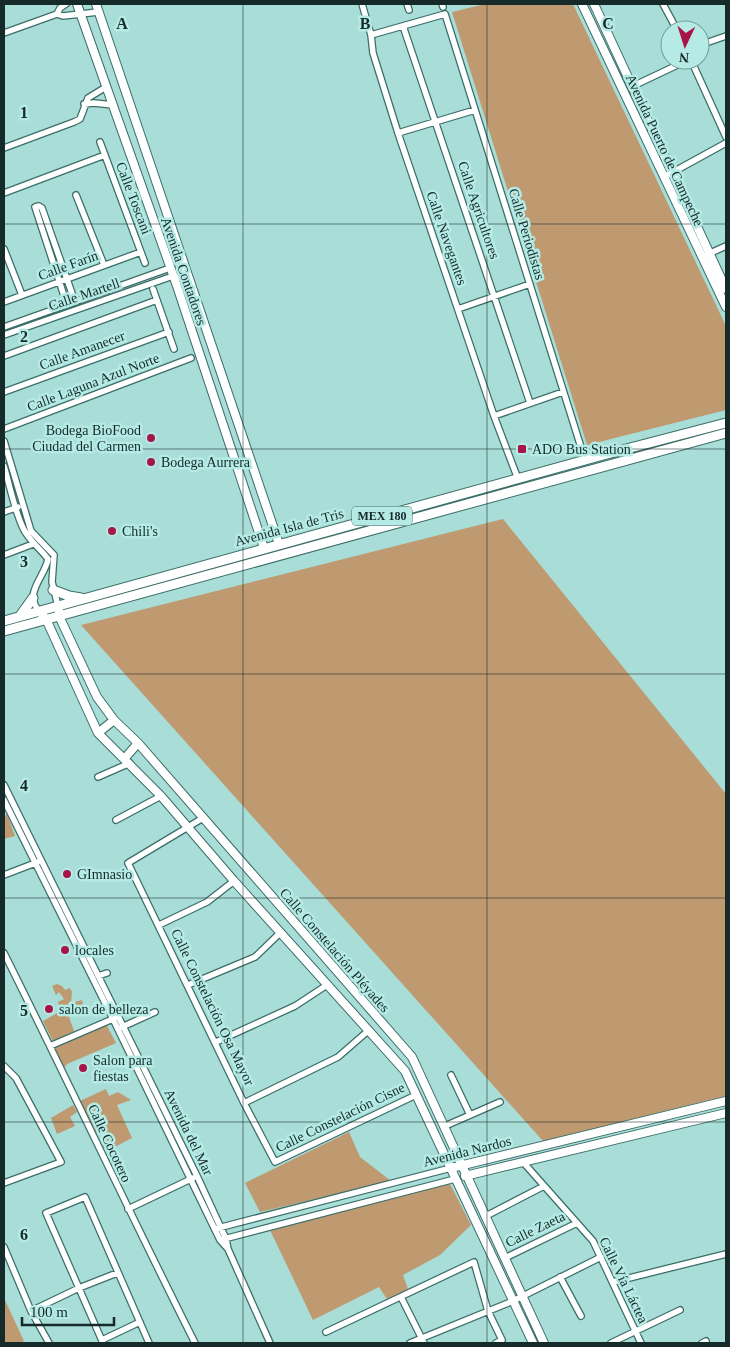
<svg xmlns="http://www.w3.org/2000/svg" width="730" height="1347" font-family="'Times New Roman',serif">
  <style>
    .green { fill: #bf996f }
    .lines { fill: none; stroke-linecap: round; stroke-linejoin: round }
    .street-casing { stroke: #3c6e69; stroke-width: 8 }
    .secondary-casing { stroke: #3c6e69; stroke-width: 10 }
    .primary-casing { stroke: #3c6e69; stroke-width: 11 }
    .street { stroke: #fff; stroke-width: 5.5 }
    .secondary { stroke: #fff; stroke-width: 8 }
    .primary { stroke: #fff; stroke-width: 9 }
    .grid { fill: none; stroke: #152a29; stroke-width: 1; stroke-opacity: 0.55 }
    .poi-dot { fill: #a81348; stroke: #b5eae5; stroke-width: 2 }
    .labels { text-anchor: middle; stroke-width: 5; stroke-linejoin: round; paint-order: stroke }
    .shield { fill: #b5eae5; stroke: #456461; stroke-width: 1 }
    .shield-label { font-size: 12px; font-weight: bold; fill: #152a29 }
    .street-label { font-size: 14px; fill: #152a29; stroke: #b5eae5 }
    .poi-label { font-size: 14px; fill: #152a29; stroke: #b5eae5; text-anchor: start }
    .grid-label { font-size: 16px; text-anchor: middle; font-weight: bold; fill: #152a29; stroke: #b5eae5; stroke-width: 5; stroke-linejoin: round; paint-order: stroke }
  </style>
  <rect width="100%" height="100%" fill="#a8ddd8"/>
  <!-- green -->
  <path class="green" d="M 485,4 L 573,4 L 726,326 L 726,410 L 587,445 L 452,12 Z
    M 503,519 L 726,794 L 726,1096 L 543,1141 L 81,625 Z
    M 7,814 L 15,836 L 4,839 L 4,817 Z
    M 57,984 L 62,986 L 65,990 L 70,988 L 72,992 L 71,1003 L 82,1000 L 83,1004 L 69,1017 L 74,1031 L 53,1042 L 43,1021 L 61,1011 L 58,1002 L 64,999 L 59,992 L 56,995 L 52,986 Z
    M 105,1022 L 116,1043 L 67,1064 L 63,1070 L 51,1046 Z
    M 106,1089 L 109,1096 L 118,1092 L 131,1100 L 117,1105 L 132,1138 L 107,1151 L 99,1144 L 106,1140 L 102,1131 L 94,1134 L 80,1101 Z
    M 73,1105 L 77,1112 L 70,1117 L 75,1126 L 57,1134 L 51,1118 Z
    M 349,1132 L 360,1157 L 391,1181 L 260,1212 L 245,1183 Z
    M 450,1184 L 471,1225 L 440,1255 L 403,1275 L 408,1289 L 387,1299 L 379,1287 L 313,1320 L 270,1230 Z
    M 4,1298 L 24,1341 L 19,1343 L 4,1343 Z"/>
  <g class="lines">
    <defs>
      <path id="street" d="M 362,4 L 371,35 L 373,53 L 398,133 L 494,416 L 518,479
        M 407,4 L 409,10
        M 442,4 L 443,7
        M 663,4 L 677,30
        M 57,14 L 60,8 L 66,4
        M 403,26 L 530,403
        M 4,33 L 57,14 L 63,16 L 98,12
        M 371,35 L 445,14 L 585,460
        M 700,45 L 726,36
        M 691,60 L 726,137
        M 633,86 L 688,60
        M 84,104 L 94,103 L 113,105
        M 398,133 L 475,110
        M 100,142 L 145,263
        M 4,148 L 74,122 L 80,119 L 88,98 L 106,87
        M 664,177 L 726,143
        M 4,193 L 105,155
        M 76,195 L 104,265
        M 4,249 L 22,295
        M 706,255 L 726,246
        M 153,289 L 174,349
        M 4,302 L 141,252
        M 67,305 L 35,207 L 39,206 L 42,208 L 75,302
        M 458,309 L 530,284
        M 4,327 L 170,268
        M 4,335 L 173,276 L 179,278 L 187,275
        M 4,356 L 157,300
        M 4,392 L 169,332
        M 494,416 L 563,392
        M 4,429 L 191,358
        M 4,441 L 31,531 L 54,555 L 52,582 L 58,606
        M 4,466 C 10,486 14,509 23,528 C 29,541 40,548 48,559 C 45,577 23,593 39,611
        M 4,512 L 18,507
        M 4,555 L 33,544
        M 98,777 L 130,763
        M 4,785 L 197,1176 L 226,1239 L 228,1249 L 270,1343
        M 4,800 L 113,1019 L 220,1240 L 228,1249
        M 203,818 L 128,863 L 244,1103 L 275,1162 L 416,1095
        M 116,820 L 161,796
        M 4,875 L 38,862
        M 159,925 L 207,902 L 234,881
        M 4,953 C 69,1083 130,1214 195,1343
        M 98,976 L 107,973
        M 188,985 L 255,957 L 281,932
        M 122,1027 L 155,1012
        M 216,1042 L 295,1006 L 327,985
        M 50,1046 L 115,1018
        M 4,1066 L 16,1078 L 61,1162 L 4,1183
        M 451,1075 L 470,1115
        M 244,1103 L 338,1057 L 369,1030
        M 445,1126 L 500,1102
        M 523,1162 L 593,1241 L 641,1343
        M 128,1209 L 193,1178
        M 486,1216 L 544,1186
        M 218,1228 L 451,1168
        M 224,1239 L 455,1179
        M 4,1247 L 31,1311 L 49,1343
        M 505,1258 L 577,1223
        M 560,1277 L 581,1316
        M 613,1282 L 726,1254
        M 401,1297 L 424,1343
        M 31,1311 L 79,1288 L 117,1273
        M 326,1332 L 474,1262 L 488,1311 L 502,1340 L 496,1343
        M 102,1340 L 140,1322
        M 103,1343 L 46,1213 L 85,1197 L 149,1343
        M 410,1343 L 513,1301 L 601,1257
        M 611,1343 L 680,1310
        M 702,1343 L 706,1341"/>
      <path id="secondary" d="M 77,4 L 177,286 L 264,548
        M 96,4 L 279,544
        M 582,4 L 726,307
        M 594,4 L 726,289
        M 39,611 L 46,619 L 98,733 L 161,796 L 234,881 L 405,1071 L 533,1343
        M 59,611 L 59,616 L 97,697 L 114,720 L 138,743 L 412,1057 L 544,1343
        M 98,733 L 114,720
        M 125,758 L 138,743
        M 451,1168 L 726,1101
        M 465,1176 L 726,1113"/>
      <path id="primary" d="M 53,590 L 69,596 L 81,598
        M 20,616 L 33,598
        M 4,621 L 607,454 L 726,423
        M 4,631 L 726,433"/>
    </defs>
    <!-- street casing -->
    <use href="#street" class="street-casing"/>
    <!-- secondary casing -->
    <use href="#secondary" class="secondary-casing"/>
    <!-- primary casing -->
    <use href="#primary" class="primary-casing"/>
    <!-- street -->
    <use href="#street" class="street"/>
    <!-- secondary -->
    <use href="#secondary" class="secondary"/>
    <!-- primary -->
    <use href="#primary" class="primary"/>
  </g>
  <!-- grid -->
  <path class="grid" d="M 243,4 L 243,1343M 487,4 L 487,1343M 4,224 L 726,224M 4,449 L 726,449M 4,674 L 726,674M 4,898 L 726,898M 4,1122 L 726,1122"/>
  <!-- markers -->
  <g class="poi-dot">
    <circle cx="151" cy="438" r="5"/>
    <rect x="517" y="444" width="10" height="10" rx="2.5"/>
    <circle cx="151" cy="462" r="5"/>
    <circle cx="112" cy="531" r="5"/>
    <circle cx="67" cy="874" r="5"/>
    <circle cx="65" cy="950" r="5"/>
    <circle cx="49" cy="1009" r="5"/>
    <circle cx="83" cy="1068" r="5"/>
  </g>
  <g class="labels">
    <!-- shield labels -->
    <rect class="shield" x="352" y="506.5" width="60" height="19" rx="4"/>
    <g class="shield-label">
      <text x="382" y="520">MEX 180</text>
    </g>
    <!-- street labels -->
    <g class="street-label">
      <text transform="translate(665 150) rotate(65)" y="5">Avenida Puerto de Campeche</text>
      <text transform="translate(134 198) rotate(69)" y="5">Calle Toscani</text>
      <text transform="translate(479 210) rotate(71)" y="5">Calle Agricultores</text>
      <text transform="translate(527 234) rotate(73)" y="5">Calle Periodistas</text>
      <text transform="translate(447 238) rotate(71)" y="5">Calle Navegantes</text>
      <text transform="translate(68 265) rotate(-20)" y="5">Calle Farín</text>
      <text transform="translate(184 271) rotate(71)" y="5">Avenida Contadores</text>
      <text transform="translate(84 294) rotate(-19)" y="5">Calle Martell</text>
      <text transform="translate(82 350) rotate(-20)" y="5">Calle Amanecer</text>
      <text transform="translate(93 382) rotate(-21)" y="5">Calle Laguna Azul Norte</text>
      <text transform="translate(289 527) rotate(-15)" y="5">Avenida Isla de Tris</text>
      <text transform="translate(335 950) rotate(49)" y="5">Calle Constelación Pléyades</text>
      <text transform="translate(213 1007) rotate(64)" y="5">Calle Constelación Osa Mayor</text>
      <text transform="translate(340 1117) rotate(-26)" y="5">Calle Constelación Cisne</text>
      <text transform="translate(189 1132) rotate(64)" y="5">Avenida del Mar</text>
      <text transform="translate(110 1143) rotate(65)" y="5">Calle Cocotero</text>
      <text transform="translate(467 1151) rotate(-14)" y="5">Avenida Nardos</text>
      <text transform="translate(535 1229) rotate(-26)" y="5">Calle Zaeta</text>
      <text transform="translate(624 1280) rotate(64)" y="5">Calle Vía Láctea</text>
    </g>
    <!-- poi labels -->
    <g class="poi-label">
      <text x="141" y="435" text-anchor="end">Bodega BioFood<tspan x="141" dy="16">Ciudad del Carmen</tspan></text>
      <text x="532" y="454">ADO Bus Station</text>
      <text x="161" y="467">Bodega Aurrera</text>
      <text x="122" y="536">Chili's</text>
      <text x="77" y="879">GImnasio</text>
      <text x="75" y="955">locales</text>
      <text x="59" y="1014">salon de belleza</text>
      <text x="93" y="1065">Salon para<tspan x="93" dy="16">fiestas</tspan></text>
    </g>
  </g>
  <g class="grid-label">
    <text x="122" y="29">A</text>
    <text x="365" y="29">B</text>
    <text x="608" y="29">C</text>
    <text x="24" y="118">1</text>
    <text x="24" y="342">2</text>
    <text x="24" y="567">3</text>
    <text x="24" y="791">4</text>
    <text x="24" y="1016">5</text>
    <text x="24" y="1240">6</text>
  </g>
  <!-- border -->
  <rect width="730" height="1347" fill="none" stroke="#152a29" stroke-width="10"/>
  <!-- north arrow -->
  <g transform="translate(685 45) rotate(184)"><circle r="24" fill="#b5eae5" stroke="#759d9a"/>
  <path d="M0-4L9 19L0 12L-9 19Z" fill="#a81348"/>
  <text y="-8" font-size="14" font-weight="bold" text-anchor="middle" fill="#152a29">N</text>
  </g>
  <!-- scale -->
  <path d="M22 1317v8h92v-8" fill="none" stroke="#152a29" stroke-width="2.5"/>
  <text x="30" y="1317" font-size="15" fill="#152a29" stroke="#b5eae5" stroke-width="4" paint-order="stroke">100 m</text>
</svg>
